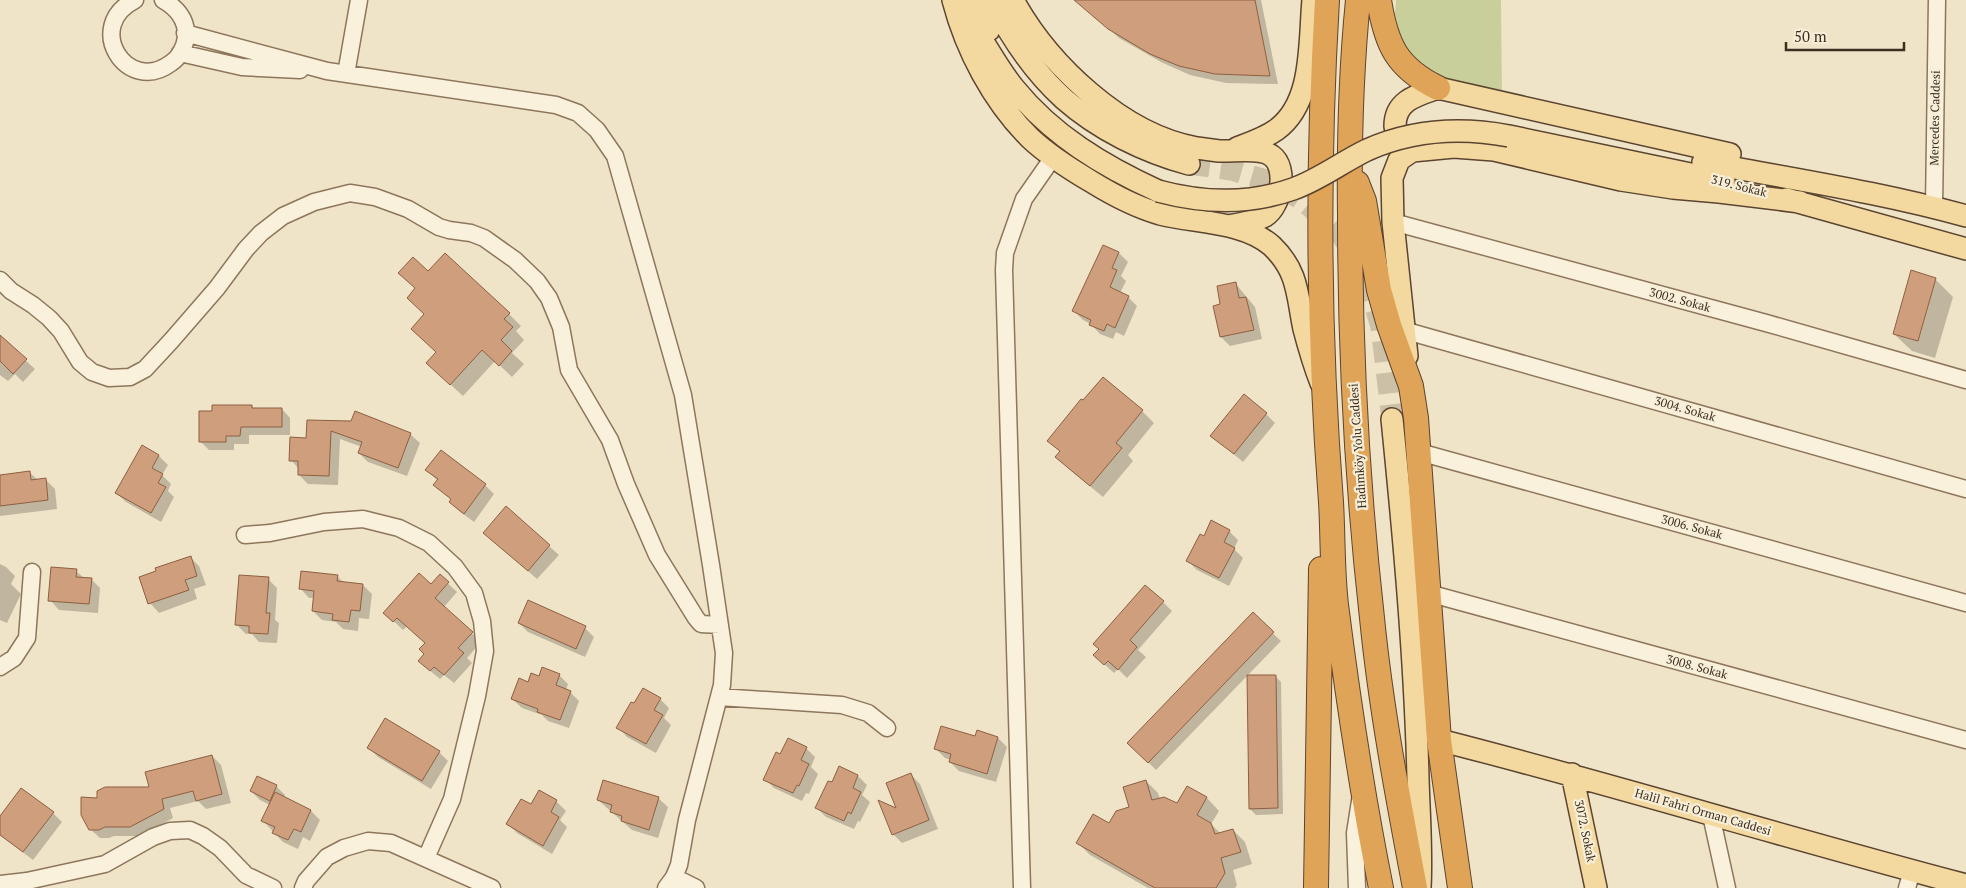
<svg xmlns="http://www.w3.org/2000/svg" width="1966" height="888" font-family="'PT Serif',serif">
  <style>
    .green { fill: #c9cf9b }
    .shadow { fill: #0003 }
    .building { fill: #cf9f7d; stroke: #8d5f41 }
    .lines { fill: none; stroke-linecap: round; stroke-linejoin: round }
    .major-tunnel { stroke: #ccc0a6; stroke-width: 21; stroke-dasharray: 21 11; stroke-linecap: butt }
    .minor-casing { stroke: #8d765c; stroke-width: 19 }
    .major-casing { stroke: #5b4430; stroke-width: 24 }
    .highway-casing { stroke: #5b4430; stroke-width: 26 }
    .minor { stroke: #faf1dc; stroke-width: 16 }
    .major { stroke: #f3d9a0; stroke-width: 21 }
    .highway { stroke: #e0a458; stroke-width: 24 }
    .major-bridge-casing { stroke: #5b4430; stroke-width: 24; stroke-linecap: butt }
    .major-bridge { stroke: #f3d9a0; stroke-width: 21 }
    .labels { text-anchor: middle; stroke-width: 4.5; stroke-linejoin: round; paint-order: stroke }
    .street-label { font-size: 12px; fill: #3d2e20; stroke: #f7eed8 }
  </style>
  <rect width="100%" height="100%" fill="#f0e4c8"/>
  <!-- green -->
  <path class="green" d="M 1396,0 L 1501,0 L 1502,96 L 1445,81 L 1427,73 L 1402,46 L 1395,14 Z"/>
  <!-- shadow -->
  <path class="shadow" d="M 1077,0 L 1261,0 L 1278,84 L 1226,83 L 1190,75 L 1161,62 L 1119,38 Z
    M 1119,253 L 1128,262 L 1121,276 L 1126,281 L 1120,293 L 1128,297 L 1137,306 L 1124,336 L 1116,332 L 1113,339 L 1100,334 L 1091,324 L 1083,320 L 1074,311 Z
    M 428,272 L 509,314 L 521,326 L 516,331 L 524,340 L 512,353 L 524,364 L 512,377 L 495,361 L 463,396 L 440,375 L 437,353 L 426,315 Z
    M 1935,279 L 1953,297 L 1935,358 L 1912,351 L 1894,334 Z
    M 1235,283 L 1255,307 L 1262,339 L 1230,346 L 1221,337 L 1222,305 Z
    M 0,337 L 35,369 L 23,382 L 15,374 L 8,381 L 0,375 Z
    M 252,406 L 254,409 L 282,409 L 290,418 L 290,435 L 249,435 L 249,444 L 234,444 L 234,450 L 209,450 L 200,441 Z
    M 1142,411 L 1154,423 L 1128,455 L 1133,461 L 1103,497 L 1069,469 L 1060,452 L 1049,441 Z
    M 1266,414 L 1275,423 L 1243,462 L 1212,436 Z
    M 352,422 L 410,434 L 420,443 L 407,476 L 368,462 L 359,453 L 362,447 L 340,439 L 338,485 L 308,484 L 299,475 L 299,469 L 291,460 L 308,439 Z
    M 142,447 L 159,456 L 168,465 L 162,475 L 171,484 L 168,491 L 174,497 L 161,522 L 126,502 L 116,493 Z
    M 441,452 L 485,485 L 494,494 L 474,522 L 459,511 L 450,502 L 452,500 L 435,485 L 438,481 L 427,470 Z
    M 30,473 L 38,480 L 46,480 L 55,489 L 57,509 L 0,516 L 0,476 Z
    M 506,508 L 559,555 L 537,579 L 484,533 Z
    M 1229,531 L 1238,540 L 1234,549 L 1243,558 L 1229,586 L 1197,570 L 1188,561 L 1204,538 Z
    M 190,557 L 199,566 L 206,585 L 194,589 L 197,599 L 159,613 L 150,603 Z
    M 0,564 L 6,567 L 15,576 L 11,584 L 21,594 L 7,623 L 0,620 Z
    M 76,571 L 84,578 L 91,579 L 100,588 L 98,613 L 59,610 L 50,600 Z
    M 337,576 L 344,583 L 363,585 L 372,594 L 369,619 L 359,618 L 358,631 L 343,629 L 336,622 L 322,620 L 313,611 L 314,598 L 309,598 L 300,588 Z
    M 440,576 L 457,592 L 444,607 L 481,642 L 467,658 L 472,663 L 454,683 L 444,675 L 440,679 L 429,670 L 426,654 L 427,643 L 407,626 L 403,630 L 385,613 L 431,586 Z
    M 268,579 L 277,588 L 275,620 L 279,623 L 277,643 L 259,642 L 252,634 L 246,634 L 237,625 Z
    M 1163,602 L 1172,611 L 1138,650 L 1146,657 L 1127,678 L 1118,669 L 1114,673 L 1104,664 Z
    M 1253,614 L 1281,641 L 1156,770 L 1129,743 Z
    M 519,623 L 585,628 L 594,637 L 585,657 L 528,632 Z
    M 559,675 L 568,684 L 566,690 L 570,692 L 579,701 L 569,728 L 548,721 L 542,715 L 522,708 L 512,699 L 528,683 L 540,678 Z
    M 1275,676 L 1281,682 L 1283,814 L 1256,815 L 1250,809 Z
    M 660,699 L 669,708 L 664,718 L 671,725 L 656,753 L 627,737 L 618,727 Z
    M 978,732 L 998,738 L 1007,747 L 996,782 L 959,771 L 950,762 L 951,760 L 945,758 L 936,749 L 976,738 Z
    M 369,748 L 439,752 L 448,761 L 431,789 L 378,757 Z
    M 806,748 L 815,757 L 811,767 L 818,774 L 809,794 L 806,793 L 802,801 L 774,788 L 765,779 L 781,756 Z
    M 212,756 L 221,765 L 231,803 L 206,809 L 198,801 L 170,808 L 173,818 L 140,836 L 114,836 L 109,838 L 100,838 L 90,829 L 98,799 L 151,789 Z
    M 840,768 L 858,776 L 867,785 L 862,795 L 870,802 L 860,822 L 858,821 L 854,829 L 826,817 L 817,808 L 832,784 Z
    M 911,775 L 920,784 L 938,829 L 902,843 L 893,834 L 898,810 Z
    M 1146,781 L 1158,793 L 1160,799 L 1177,805 L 1188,787 L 1207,798 L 1219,811 L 1211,824 L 1221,834 L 1233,830 L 1245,842 L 1252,864 L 1233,870 L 1237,885 L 1235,888 L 1148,888 L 1090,855 L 1078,843 L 1109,825 L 1131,808 Z
    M 276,786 L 285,795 L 284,798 L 311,811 L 320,820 L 310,841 L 303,837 L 298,849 L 283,842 L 263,821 L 270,805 L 260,800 L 251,791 Z
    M 539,792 L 557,802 L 566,811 L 560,820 L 567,827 L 552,854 L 517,833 L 508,824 L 531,806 Z
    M 658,798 L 668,807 L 658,838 L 632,830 L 598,800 Z
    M 53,813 L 62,822 L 33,860 L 0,835 L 0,818 Z"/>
  <!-- building -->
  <path class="building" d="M 1074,0 L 1255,0 L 1270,76 L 1215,74 L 1179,66 L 1150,54 L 1108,29 Z
    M 1103,245 L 1119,252 L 1112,268 L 1117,270 L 1110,287 L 1129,296 L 1115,328 L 1107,324 L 1104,331 L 1089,325 L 1091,320 L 1072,311 Z
    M 445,253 L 510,313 L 504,319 L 513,327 L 501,340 L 512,351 L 499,366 L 482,350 L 450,385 L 426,363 L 436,352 L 411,329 L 424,314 L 407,298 L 415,288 L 398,273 L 413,257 L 428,271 Z
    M 1911,270 L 1936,278 L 1918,341 L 1893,334 Z
    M 1236,282 L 1239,298 L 1246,297 L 1254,330 L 1220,337 L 1213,306 L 1220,304 L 1217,286 Z
    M 0,335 L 27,359 L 13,374 L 0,361 Z
    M 1103,377 L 1143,410 L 1116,443 L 1122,448 L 1090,486 L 1055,457 L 1060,451 L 1047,441 L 1081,399 L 1083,400 Z
    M 1244,394 L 1267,413 L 1234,454 L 1210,436 Z
    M 212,405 L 252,405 L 252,408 L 282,408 L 282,427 L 241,427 L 240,436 L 226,436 L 226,442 L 199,442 L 199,411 L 212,411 Z
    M 355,411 L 411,433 L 398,468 L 358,453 L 362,442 L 331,431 L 329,476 L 298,475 L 298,461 L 289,461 L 290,437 L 306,438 L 307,420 L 351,421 Z
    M 142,445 L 159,455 L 152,468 L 163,474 L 158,483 L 166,487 L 151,513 L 115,493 Z
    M 441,450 L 486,484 L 464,514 L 449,502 L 451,499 L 433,485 L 438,479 L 425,470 Z
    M 30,471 L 31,480 L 46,478 L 48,500 L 0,506 L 0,475 Z
    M 506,506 L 550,545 L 528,571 L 483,533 Z
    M 1211,520 L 1230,530 L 1224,542 L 1235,548 L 1219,578 L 1186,561 L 1200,534 L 1204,536 Z
    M 191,556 L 197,576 L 185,580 L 189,590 L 148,604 L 139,577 L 156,571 L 155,568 Z
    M 51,567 L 77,569 L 76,577 L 92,578 L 89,604 L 48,601 Z
    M 301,571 L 338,575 L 337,581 L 363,584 L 360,611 L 351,610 L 349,622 L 332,620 L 333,614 L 312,611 L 314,591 L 299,589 Z
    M 419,573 L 431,584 L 440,574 L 449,582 L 435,598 L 473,632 L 458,648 L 464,653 L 444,675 L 434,667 L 430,671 L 418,661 L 424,654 L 419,649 L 425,643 L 397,618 L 393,622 L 383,613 Z
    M 239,575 L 269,577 L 266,613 L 270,613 L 268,634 L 249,633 L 249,626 L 235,625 Z
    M 1145,585 L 1164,601 L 1130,640 L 1137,647 L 1118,670 L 1108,661 L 1104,665 L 1093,655 L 1099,649 L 1093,644 Z
    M 528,600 L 586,626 L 576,649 L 518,623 Z
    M 1253,612 L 1274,632 L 1148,763 L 1127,743 Z
    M 542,667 L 560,674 L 556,685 L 571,691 L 560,720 L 537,712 L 538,709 L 511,699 L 519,678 L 528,682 L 531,673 L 539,676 Z
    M 1247,675 L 1276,675 L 1278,808 L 1249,809 Z
    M 643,688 L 661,698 L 654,710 L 663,715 L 646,744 L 616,728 L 631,702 L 634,703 Z
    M 385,718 L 440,751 L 422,781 L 367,748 Z
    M 941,726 L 975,736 L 977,730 L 998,737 L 987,774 L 949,762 L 951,754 L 934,749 Z
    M 788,738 L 807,747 L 801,760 L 809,764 L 799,786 L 797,785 L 793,793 L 763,780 L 776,752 L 780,754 Z
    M 212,755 L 222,794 L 196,801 L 193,791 L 162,799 L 164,809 L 130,827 L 105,827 L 99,830 L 89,830 L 81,815 L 81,797 L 97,798 L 97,791 L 105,787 L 149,787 L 145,772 Z
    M 839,766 L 858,775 L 853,788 L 861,792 L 851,814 L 848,812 L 844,821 L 815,808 L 828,781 L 832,782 Z
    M 911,773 L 929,820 L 892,835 L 878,800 L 896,808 L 886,783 Z
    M 257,776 L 277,785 L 270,801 L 250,791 Z
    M 603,780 L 659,797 L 649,830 L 621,821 L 622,816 L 610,812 L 612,805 L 597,800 Z
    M 1146,780 L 1152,800 L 1164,797 L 1177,803 L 1187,786 L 1207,797 L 1197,815 L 1211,823 L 1215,834 L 1233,829 L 1241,852 L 1221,858 L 1225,873 L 1216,888 L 1155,888 L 1076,843 L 1093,814 L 1109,823 L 1116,811 L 1129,807 L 1123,787 Z
    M 21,788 L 54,812 L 23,852 L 0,835 L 0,816 Z
    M 539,790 L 557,800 L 551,812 L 559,817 L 543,846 L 506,824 L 521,799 L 531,804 Z
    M 275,792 L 311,810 L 301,832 L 294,829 L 288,840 L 272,833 L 275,827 L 261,821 Z"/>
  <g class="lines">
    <!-- major-tunnel -->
    <path class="major-tunnel" d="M 1189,164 L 1231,170 L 1273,182 L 1303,201 L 1340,233 L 1365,273 L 1381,327 L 1392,419"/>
    <defs>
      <path id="minor" d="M 135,0 C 83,26 127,96 171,63 C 179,58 185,47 186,37 C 187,20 177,8 163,0
        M 185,33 L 327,71 L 556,105 L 578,113 L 597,130 L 615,156 L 683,395 L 711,565 L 724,653 L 722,685 L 687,820 L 679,865 L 674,877 L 666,888
        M 180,53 L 242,67 L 300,70
        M 346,74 L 359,0
        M 1934,207 L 1937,0
        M 1393,222 L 1766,323 L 1966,380
        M 0,280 L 11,291 L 33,305 L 49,318 L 61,331 L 80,362 L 92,372 L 109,378 L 130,377 L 145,369 L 171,341 L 217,288 L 246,249 L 261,233 L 283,216 L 314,202 L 350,193 L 375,197 L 408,209 L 439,227 L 449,230 L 471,233 L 484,238 L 515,260 L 537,281 L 549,298 L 561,327 L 569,370 L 610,440 L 626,484 L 657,555 L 696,618 L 701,624 L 720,625
        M 1403,330 L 1966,489
        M 1419,452 L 1966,603
        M 245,535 L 270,533 L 324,522 L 363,519 L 399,528 L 429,543 L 455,567 L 474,593 L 482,621 L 485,651 L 477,696 L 452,799 L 426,858
        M 1428,593 L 1966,740
        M 0,667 L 14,658 L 27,638 L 32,572
        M 719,697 L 842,705 L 868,713 L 887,728
        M 1711,815 L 1727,888
        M 674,877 L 696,888
        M 0,884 L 27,881 L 105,864 L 153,837 L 170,831 L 190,830 L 203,836 L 220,848 L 246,875 L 273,888
        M 303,888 L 306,881 L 327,857 L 344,848 L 368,841 L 391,843 L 492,888
        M 1022,888 L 1004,270 L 1005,253 L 1024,199 L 1054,156
        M 1357,888 L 1355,833 L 1360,801
        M 1907,888 L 1912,871"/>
      <path id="major" d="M 953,0 C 966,50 993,101 1030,138 C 1048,155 1070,169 1092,182 C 1113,195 1136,207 1160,214 C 1195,223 1244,221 1272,246 C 1299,272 1297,296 1304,329 C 1309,348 1314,365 1321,383
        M 973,0 L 989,30
        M 992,0 C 1010,36 1034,72 1064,99 C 1098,129 1144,152 1189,164
        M 1013,0 C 1048,64 1122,135 1197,148 C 1204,149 1212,150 1219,151 C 1233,152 1261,147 1272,156 C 1288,168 1281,206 1265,216 C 1254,222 1240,224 1228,226
        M 967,18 C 984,40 996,66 1014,88 C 1052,135 1103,166 1158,191
        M 1509,136 L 1724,181
        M 1237,148 C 1250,143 1265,138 1276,130 C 1314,103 1309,42 1313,0
        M 1412,151 C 1402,144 1396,138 1395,126 C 1395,100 1418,95 1438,88 L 1730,154
        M 1703,162 C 1791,179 1880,192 1966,216
        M 1787,199 L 1966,249
        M 1407,356 L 1393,222 L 1392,178 L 1399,160 L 1412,151 L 1454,147 L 1494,150 L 1621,180 L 1673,188 L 1719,192 L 1800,202
        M 1392,419 C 1404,538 1415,658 1418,778 C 1419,815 1422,851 1420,888
        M 1439,740 C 1616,785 1790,839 1966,885
        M 1572,774 L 1596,888"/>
      <path id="highway" d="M 1327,0 C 1317,169 1318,333 1331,502 C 1333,536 1332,570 1336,605 C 1348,699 1362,794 1381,888
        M 1358,0 C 1351,71 1349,143 1350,215 C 1350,350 1357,484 1372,618 C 1381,709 1398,798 1415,888
        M 1379,0 C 1386,45 1397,68 1438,88
        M 1357,183 L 1364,201 L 1379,290 L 1389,325 L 1411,386 L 1416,418 L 1439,740 L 1460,888
        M 1316,888 L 1321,569"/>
    </defs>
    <!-- minor casing -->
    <use href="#minor" class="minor-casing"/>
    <!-- major casing -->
    <use href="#major" class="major-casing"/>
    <!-- highway casing -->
    <use href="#highway" class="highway-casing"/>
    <!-- minor -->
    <use href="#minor" class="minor"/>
    <!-- major -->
    <use href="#major" class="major"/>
    <!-- highway -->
    <use href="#highway" class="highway"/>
    <defs>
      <path id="major-bridge" d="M 1158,191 C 1203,203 1248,205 1293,189 C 1319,180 1342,162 1367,150 C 1412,130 1461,127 1509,136"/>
    </defs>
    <!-- major-bridge casing -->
    <use href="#major-bridge" class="major-bridge-casing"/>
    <!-- major-bridge -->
    <use href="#major-bridge" class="major-bridge"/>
  </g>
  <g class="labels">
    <!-- street labels -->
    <g class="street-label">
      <text transform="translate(1935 118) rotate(-89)" y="4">Mercedes Caddesi</text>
      <text transform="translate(1739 186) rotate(14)" y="4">319. Sokak</text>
      <text transform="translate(1680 300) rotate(15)" y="4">3002. Sokak</text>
      <text transform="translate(1685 409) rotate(16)" y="4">3004. Sokak</text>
      <text transform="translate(1358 446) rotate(-94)" y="4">Hadımköy Yolu Caddesi</text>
      <text transform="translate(1692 527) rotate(15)" y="4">3006. Sokak</text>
      <text transform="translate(1697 667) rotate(15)" y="4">3008. Sokak</text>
      <text transform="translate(1703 812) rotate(16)" y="4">Halil Fahri Orman Caddesi</text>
      <text transform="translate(1585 831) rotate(78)" y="4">3072. Sokak</text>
    </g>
  </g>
  <!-- scale -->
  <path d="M1786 42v8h118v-8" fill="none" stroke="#3d2e20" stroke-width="2.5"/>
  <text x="1794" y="42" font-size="15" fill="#3d2e20" stroke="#f7eed8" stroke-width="4" paint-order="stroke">50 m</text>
</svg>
